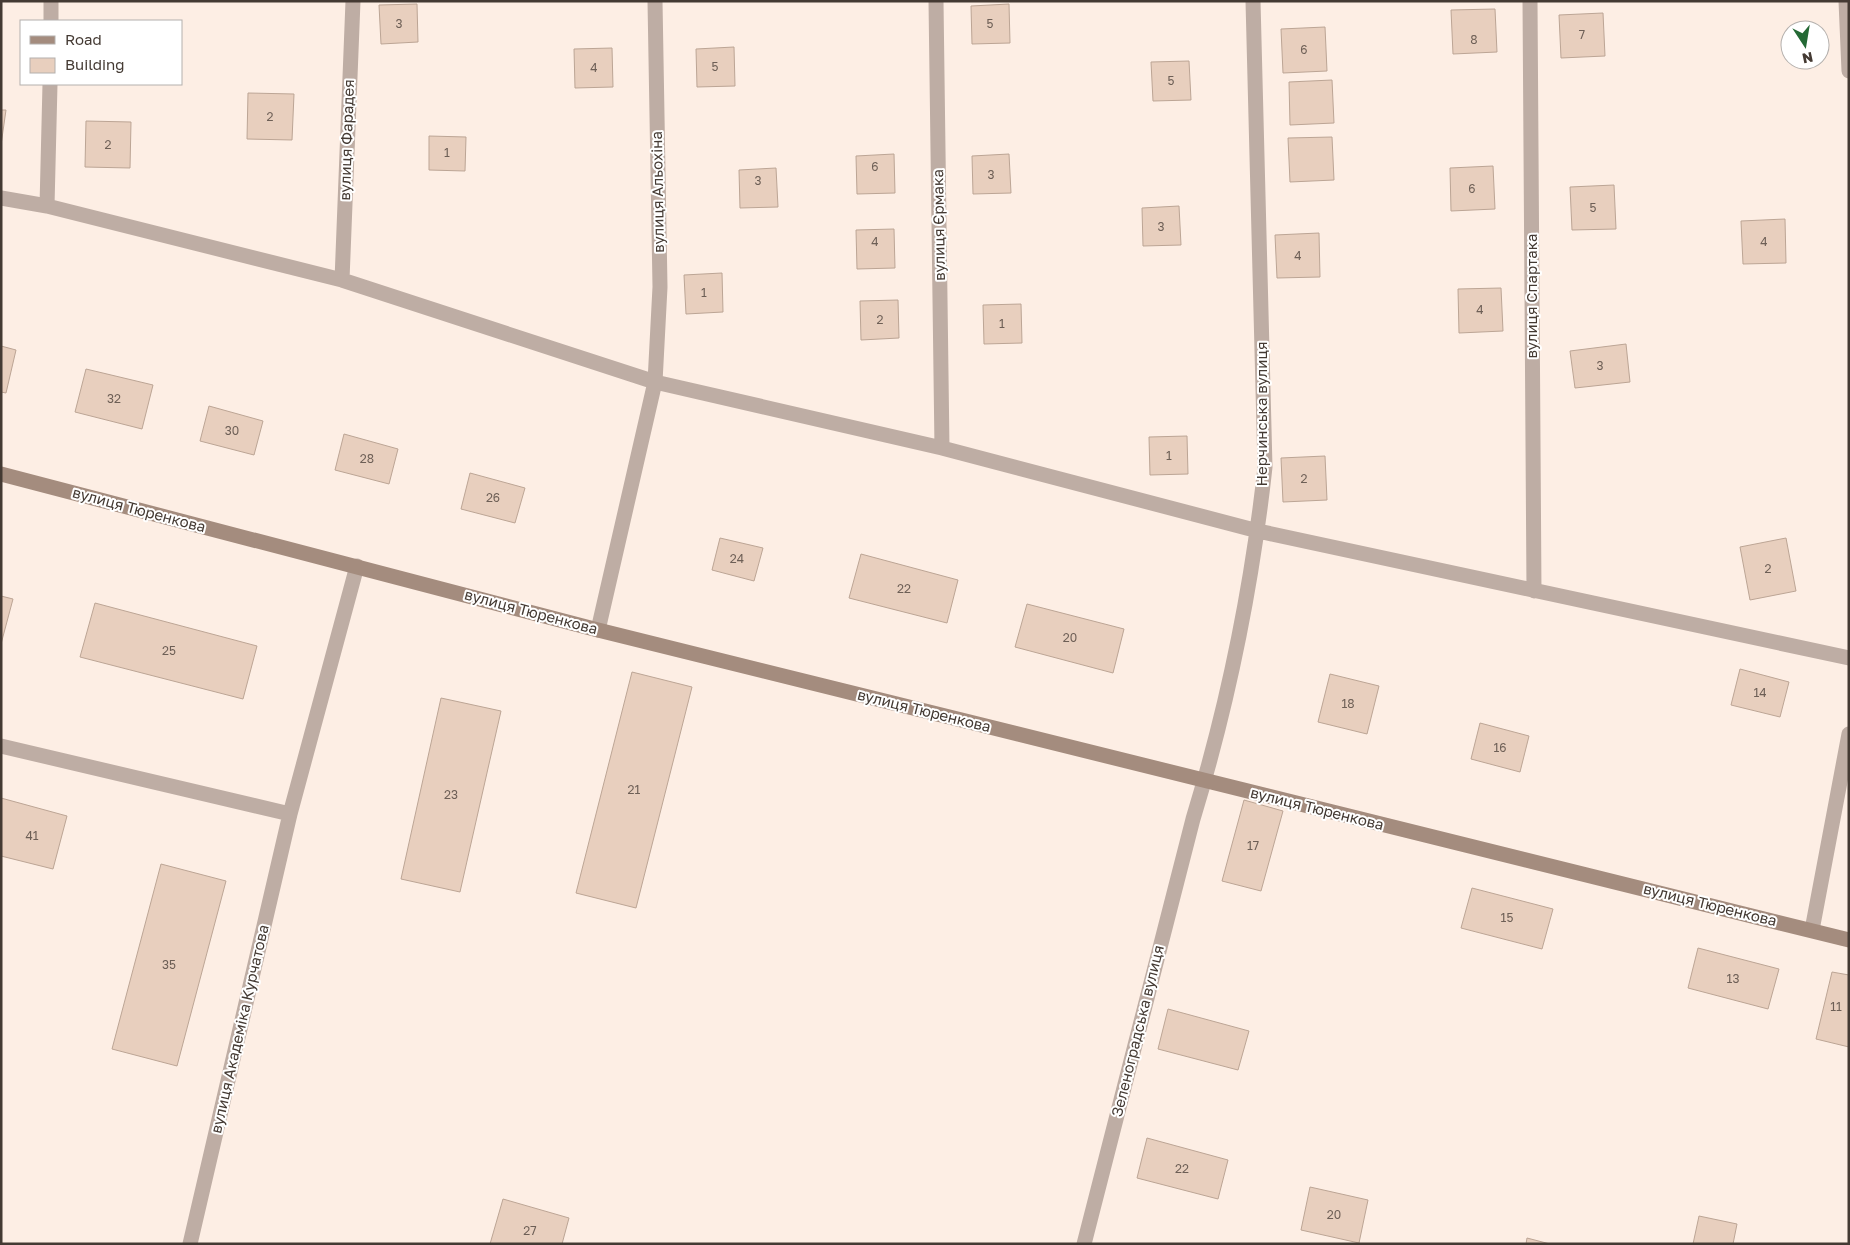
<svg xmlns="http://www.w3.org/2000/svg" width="1850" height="1245" font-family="'Golos Text',sans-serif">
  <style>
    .building { fill: #e8cfbe; stroke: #bca595 }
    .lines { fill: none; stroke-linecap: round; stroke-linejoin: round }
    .street { stroke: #beada4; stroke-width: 15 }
    .secondary { stroke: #a48c7e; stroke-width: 15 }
    .labels { text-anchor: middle; stroke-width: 4; stroke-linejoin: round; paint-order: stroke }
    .number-label { font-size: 12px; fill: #6d5f56 }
    .street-label { font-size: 15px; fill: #443a33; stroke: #fff }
  </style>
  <rect width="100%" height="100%" fill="#fdeee4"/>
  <!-- building -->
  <path class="building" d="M 417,4 L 418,42 L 381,44 L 379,5 Z
    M 1009,4 L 1010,43 L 972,44 L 971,6 Z
    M 1495,9 L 1497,52 L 1453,54 L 1451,10 Z
    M 1603,13 L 1605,56 L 1561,58 L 1559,15 Z
    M 1325,27 L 1327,71 L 1283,73 L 1281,29 Z
    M 734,47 L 735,86 L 697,87 L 696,49 Z
    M 612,48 L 613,87 L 575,88 L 574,49 Z
    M 1189,61 L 1191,100 L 1153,101 L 1151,62 Z
    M 1332,80 L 1334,123 L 1290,125 L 1289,82 Z
    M 248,93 L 294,94 L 292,140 L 247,139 Z
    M 1,110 L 6,110 L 1,145 Z
    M 86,121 L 131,122 L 130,168 L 85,167 Z
    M 429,136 L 466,137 L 465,171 L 429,170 Z
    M 1332,137 L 1334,180 L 1290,182 L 1288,138 Z
    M 894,154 L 895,193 L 857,194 L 856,156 Z
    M 1009,154 L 1011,193 L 973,194 L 972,156 Z
    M 1493,166 L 1495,209 L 1451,211 L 1450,168 Z
    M 776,168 L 778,207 L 740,208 L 739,170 Z
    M 1614,185 L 1616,229 L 1572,230 L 1570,187 Z
    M 1179,206 L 1181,245 L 1143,246 L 1142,208 Z
    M 1785,219 L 1786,263 L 1743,264 L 1741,221 Z
    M 894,229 L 895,268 L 857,269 L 856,230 Z
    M 1319,233 L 1320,277 L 1277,278 L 1275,235 Z
    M 722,273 L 723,312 L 686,314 L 684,275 Z
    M 1501,288 L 1503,331 L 1459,333 L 1458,289 Z
    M 898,300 L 899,338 L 861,340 L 860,301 Z
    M 1021,304 L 1022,343 L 984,344 L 983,305 Z
    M 1626,344 L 1630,382 L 1575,388 L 1570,351 Z
    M 1,346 L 16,350 L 6,393 L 1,392 Z
    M 86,369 L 153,385 L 142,429 L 75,412 Z
    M 209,406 L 263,421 L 254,455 L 200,441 Z
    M 344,434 L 398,449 L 389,484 L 335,470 Z
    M 1187,436 L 1188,474 L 1150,475 L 1149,437 Z
    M 1325,456 L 1327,500 L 1283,502 L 1281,458 Z
    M 470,473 L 525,488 L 515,523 L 461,509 Z
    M 720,538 L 763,548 L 754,581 L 712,570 Z
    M 1786,538 L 1796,591 L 1750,600 L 1740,547 Z
    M 861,554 L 958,580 L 947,623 L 849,598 Z
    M 1,596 L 13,599 L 1,644 Z
    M 95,603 L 257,646 L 243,699 L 80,657 Z
    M 1027,604 L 1124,629 L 1113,673 L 1015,647 Z
    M 1740,669 L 1789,682 L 1780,717 L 1731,705 Z
    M 632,672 L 692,687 L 636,908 L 576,893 Z
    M 1330,674 L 1379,686 L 1367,734 L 1318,722 Z
    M 441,698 L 501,711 L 460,892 L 401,879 Z
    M 1480,723 L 1529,736 L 1520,772 L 1471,759 Z
    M 1,798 L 67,816 L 53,869 L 1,856 Z
    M 1244,800 L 1283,811 L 1261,891 L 1222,881 Z
    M 161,864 L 226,881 L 177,1066 L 112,1049 Z
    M 1472,888 L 1553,909 L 1542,949 L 1461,928 Z
    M 1698,948 L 1779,969 L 1768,1009 L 1688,988 Z
    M 1832,972 L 1849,975 L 1849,1047 L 1816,1039 Z
    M 1168,1009 L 1249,1031 L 1238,1070 L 1158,1049 Z
    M 1147,1138 L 1228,1160 L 1218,1199 L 1137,1178 Z
    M 1310,1187 L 1368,1200 L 1359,1243 L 1301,1230 Z
    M 503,1199 L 569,1218 L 562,1244 L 490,1244 Z
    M 1699,1216 L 1737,1224 L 1733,1244 L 1693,1244 Z
    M 1527,1238 L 1550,1244 L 1526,1244 Z"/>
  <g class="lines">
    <!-- street -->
    <path class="street" d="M 936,1 L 942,448
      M 1530,1 L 1534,591
      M 1846,1 L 1849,71
      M 51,21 L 51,1
      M 1,198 L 47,206 L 342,280 L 655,382 L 942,448 L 1258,531 L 1849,658
      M 47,206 L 50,84
      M 342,280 L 353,1
      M 598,630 L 655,382 L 660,287 L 655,1
      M 1,746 L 290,814
      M 1812,930 L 1849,734
      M 190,1244 L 290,814 L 357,566
      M 1084,1244 L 1193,819 C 1228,704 1252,586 1265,467 L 1253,1"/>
    <!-- secondary -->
    <path class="secondary" d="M 1,474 L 598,630 L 1849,940"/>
  </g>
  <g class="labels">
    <!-- number labels -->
    <g class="number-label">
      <text x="399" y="28">3</text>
      <text x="990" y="28">5</text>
      <text x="1582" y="39">7</text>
      <text x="1474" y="44">8</text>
      <text x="1304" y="54">6</text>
      <text x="715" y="71">5</text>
      <text x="594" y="72">4</text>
      <text x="1171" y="85">5</text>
      <text x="270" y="121">2</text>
      <text x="108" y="149">2</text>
      <text x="447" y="157">1</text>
      <text x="875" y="171">6</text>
      <text x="991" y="179">3</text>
      <text x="758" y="185">3</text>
      <text x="1472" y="193">6</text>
      <text x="1593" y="212">5</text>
      <text x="1161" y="231">3</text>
      <text x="875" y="246">4</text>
      <text x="1764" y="246">4</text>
      <text x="1298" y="260">4</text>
      <text x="704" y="297">1</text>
      <text x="1480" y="314">4</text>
      <text x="880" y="324">2</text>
      <text x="1002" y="328">1</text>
      <text x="1600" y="370">3</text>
      <text x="114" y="403">32</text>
      <text x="232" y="435">30</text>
      <text x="1169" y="460">1</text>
      <text x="367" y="463">28</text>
      <text x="1304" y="483">2</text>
      <text x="493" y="502">26</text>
      <text x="737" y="563">24</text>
      <text x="1768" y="573">2</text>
      <text x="904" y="593">22</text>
      <text x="1070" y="642">20</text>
      <text x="169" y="655">25</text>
      <text x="1760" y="697">14</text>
      <text x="1348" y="708">18</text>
      <text x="1500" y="752">16</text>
      <text x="634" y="794">21</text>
      <text x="451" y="799">23</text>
      <text x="32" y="840">41</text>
      <text x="1253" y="850">17</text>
      <text x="1507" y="922">15</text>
      <text x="169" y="969">35</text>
      <text x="1733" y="983">13</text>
      <text x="1836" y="1011">11</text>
      <text x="1182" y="1173">22</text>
      <text x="1334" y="1219">20</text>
      <text x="530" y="1235">27</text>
    </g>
    <!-- street labels -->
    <g class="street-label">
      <text transform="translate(347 140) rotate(-88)" y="5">вулиця Фарадея</text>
      <text transform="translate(658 192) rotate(-91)" y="5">вулиця Альохіна</text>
      <text transform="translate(939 225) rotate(-91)" y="5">вулиця Єрмака</text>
      <text transform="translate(1532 296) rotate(-90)" y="5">вулиця Спартака</text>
      <text transform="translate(1262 414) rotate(-90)" y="5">Нерчинська вулиця</text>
      <text transform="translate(139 510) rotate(15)" y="5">вулиця Тюренкова</text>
      <text transform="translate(531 612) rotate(15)" y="5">вулиця Тюренкова</text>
      <text transform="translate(924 711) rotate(14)" y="5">вулиця Тюренкова</text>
      <text transform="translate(1317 809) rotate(14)" y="5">вулиця Тюренкова</text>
      <text transform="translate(1710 905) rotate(14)" y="5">вулиця Тюренкова</text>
      <text transform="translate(240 1029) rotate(-77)" y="5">вулиця Академіка Курчатова</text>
      <text transform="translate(1138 1031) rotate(-76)" y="5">Зеленоградська вулиця</text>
    </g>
  </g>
  <!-- border -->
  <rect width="1850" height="1245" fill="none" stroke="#443a33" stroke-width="5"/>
  <!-- legend -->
  <rect x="20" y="20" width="162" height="65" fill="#ffffff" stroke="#b4b0ad"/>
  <rect x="30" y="36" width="25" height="8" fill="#a48c7e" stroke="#b4b0ad"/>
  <text x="65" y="45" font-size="15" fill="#443a33">Road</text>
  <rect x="30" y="58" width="25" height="15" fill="#e8cfbe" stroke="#b4b0ad"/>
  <text x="65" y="70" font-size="15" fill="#443a33">Building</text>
  <!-- north arrow -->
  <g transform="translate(1805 45) rotate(168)"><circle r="24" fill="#ffffff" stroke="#b4b0ad"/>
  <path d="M0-4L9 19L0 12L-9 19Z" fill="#246935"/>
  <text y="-8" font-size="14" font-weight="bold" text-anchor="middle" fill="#443a33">N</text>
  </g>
</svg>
